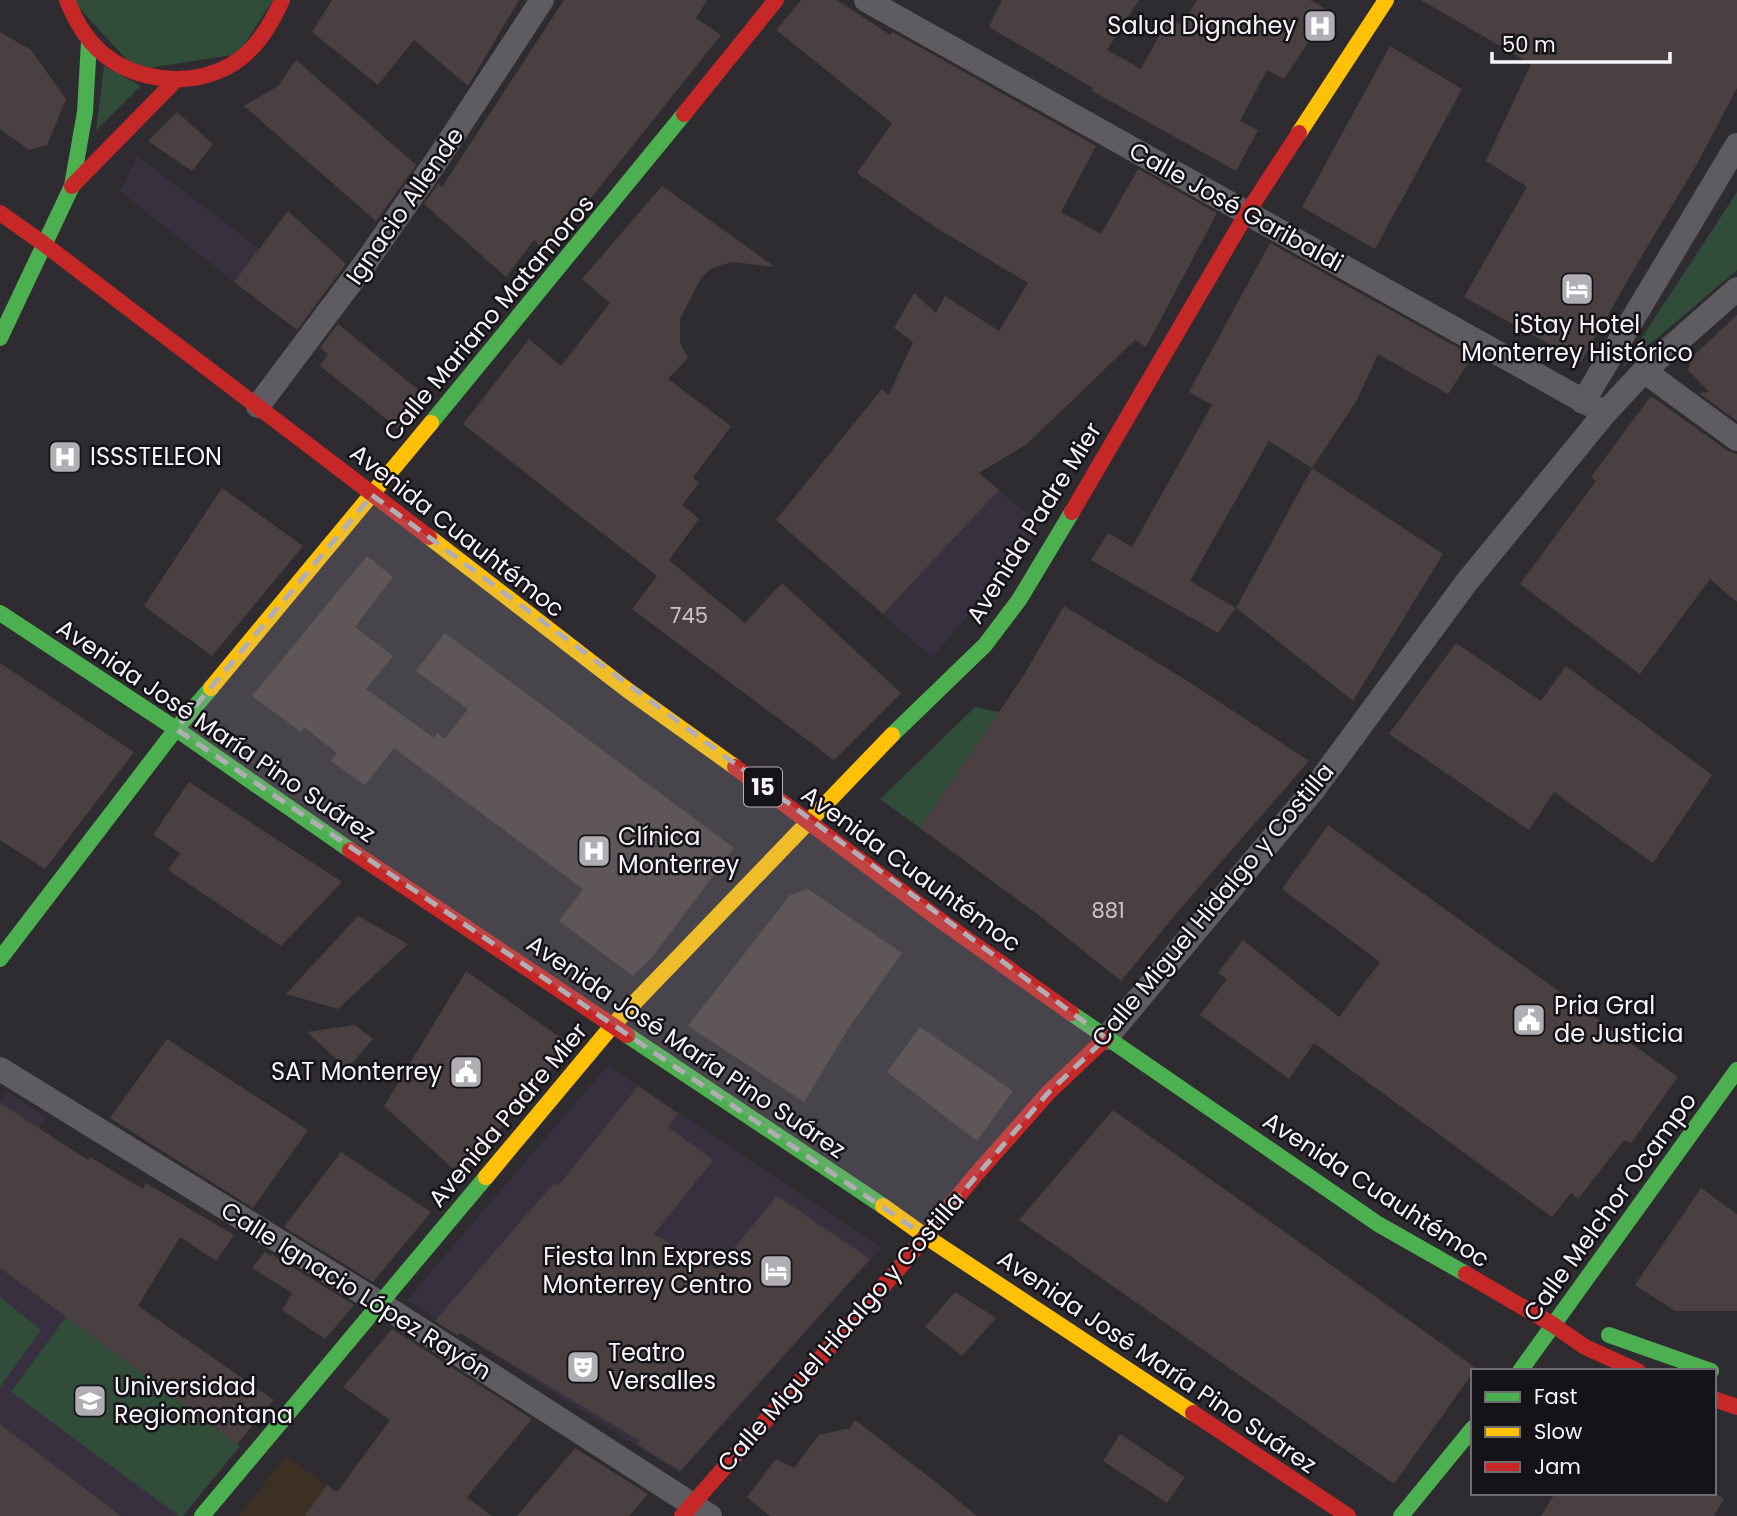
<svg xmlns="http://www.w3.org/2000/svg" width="1737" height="1516" font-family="Poppins,sans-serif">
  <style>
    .built { fill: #38303e }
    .industrial { fill: #3c2f24 }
    .green { fill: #314c39 }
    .building { fill: #4a4042 }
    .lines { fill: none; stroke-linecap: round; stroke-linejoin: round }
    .street { stroke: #5e5c61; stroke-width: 24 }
    .fast { stroke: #4caf50; stroke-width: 16 }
    .slow { stroke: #ffc107; stroke-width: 16 }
    .jam { stroke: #c62828; stroke-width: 16 }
    .marked { fill: #b1adb4; fill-opacity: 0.2; stroke: #b1adb4; stroke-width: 5; stroke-dasharray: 14 9; stroke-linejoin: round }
    .labels { text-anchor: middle; stroke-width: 5; stroke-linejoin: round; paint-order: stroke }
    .number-label { font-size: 21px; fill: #ccc6cc }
    .shield { fill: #151317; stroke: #b3b0b6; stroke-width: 2 }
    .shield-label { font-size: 23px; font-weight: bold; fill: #f7f3fa }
    .poi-label { font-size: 24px; fill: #f7f3fa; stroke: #151317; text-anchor: start }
    .street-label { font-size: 24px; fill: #f7f3fa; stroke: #151317 }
  </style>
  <rect width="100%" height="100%" fill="#2e2b31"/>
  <!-- built -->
  <path class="built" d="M 137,156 L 260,249 L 234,282 L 120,191 Z
    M 882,389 L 1042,527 L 932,658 L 776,520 Z
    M 608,1065 L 881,1248 L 680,1473 L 407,1300 Z
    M 7,1092 L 47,1117 L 0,1187 L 0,1102 Z
    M 0,1268 L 119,1355 L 183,1516 L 0,1516 Z"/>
  <!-- industrial -->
  <path class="industrial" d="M 286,1456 L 327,1485 L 370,1516 L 238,1516 Z"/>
  <!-- green -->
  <path class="green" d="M 72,0 L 273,0 L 238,54 L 136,70 Z
    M 104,66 L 141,86 L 96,130 Z
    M 1737,192 L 1737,270 L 1622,368 Z
    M 975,707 L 999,712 L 920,828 L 880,799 Z
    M 0,1297 L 41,1330 L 0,1387 Z
    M 66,1317 L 240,1446 L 183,1516 L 179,1516 L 11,1392 Z"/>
  <!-- building -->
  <path class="building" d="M 332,0 L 519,0 L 468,86 L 414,40 L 378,85 L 312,32 Z
    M 564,0 L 707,0 L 696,18 L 721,35 L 547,253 L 534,240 L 506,277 L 424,204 L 438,184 L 442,187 Z
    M 801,0 L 837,0 L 890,35 L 893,32 L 1096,146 L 1061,212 L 1101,234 L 1138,169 L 1217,213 L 1146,347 L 1135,340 L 1027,444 L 979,473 L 999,490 L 883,614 L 776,520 L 882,389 L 889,395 L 913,342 L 894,328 L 914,293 L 936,313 L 945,296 L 999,331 L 1028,283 L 935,227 L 857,173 L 892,123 L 776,30 Z
    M 1002,0 L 1139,0 L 1107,50 L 1141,69 L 1169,18 L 1182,25 L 1197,0 L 1310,0 L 1329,11 L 1284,79 L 1267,70 L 1240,121 L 1258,130 L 1236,171 L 1092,91 L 1093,88 L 989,27 Z
    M 1421,0 L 1737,0 L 1737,88 L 1697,164 L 1644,252 L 1581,362 L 1464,297 L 1527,187 L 1486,161 L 1531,64 Z
    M 0,32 L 31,50 L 66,99 L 47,145 L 29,150 L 0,129 Z
    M 1390,46 L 1462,89 L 1375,249 L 1302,207 Z
    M 296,60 L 416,165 L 376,221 L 244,106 L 278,86 Z
    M 177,112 L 213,144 L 192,171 L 148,141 Z
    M 662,186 L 775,267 L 732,262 L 712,268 L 701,278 L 680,319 L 680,343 L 688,358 L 668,379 L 731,426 L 693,478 L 699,483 L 682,505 L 699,519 L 669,560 L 745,623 L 782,583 L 901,693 L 834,760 L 632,609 L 657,576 L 463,424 L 529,339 L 561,366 L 610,303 L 582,279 Z
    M 288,211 L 346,264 L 297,330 L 234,282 Z
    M 1270,243 L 1473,356 L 1448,394 L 1378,354 L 1357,400 L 1312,468 L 1269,441 L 1190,581 L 1236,608 L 1218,633 L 1091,560 L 1108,533 L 1132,547 L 1212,405 L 1189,392 Z
    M 1737,315 L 1737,421 L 1699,393 L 1709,392 L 1688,370 L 1692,357 Z
    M 338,324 L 427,397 L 400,430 L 320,366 L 328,354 L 320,348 Z
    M 1651,396 L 1728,451 L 1737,454 L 1737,602 L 1710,579 L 1640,674 L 1520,584 L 1596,481 L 1591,477 Z
    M 1312,468 L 1443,554 L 1353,701 L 1236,608 Z
    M 222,488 L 303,546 L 212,656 L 144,606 Z
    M 367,556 L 393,577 L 355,627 L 393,656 L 366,689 L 434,738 L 437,733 L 445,739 L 468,709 L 416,671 L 445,633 L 734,848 L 653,956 L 633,976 L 559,921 L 583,889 L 394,748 L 365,785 L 331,761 L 337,753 L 304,727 L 301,732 L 252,696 Z
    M 1064,606 L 1186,680 L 1309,761 L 1180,909 L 1121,981 L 1037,914 L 920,828 L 1024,675 Z
    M 1456,643 L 1541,701 L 1566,666 L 1712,775 L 1653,863 L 1554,792 L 1529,830 L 1389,734 Z
    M 0,663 L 134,752 L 45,869 L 0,840 Z
    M 189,782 L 342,882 L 281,946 L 168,870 L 180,853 L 153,835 Z
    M 1328,825 L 1678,1077 L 1631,1143 L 1624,1140 L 1578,1199 L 1571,1193 L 1552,1217 L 1314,1043 L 1289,1079 L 1200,1015 L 1227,979 L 1218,973 L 1243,940 L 1339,1017 L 1380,962 L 1282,889 Z
    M 808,889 L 902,953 L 850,1026 L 804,1102 L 688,1026 L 790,895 Z
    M 358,916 L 408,944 L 338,1009 L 286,994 Z
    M 466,971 L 571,1045 L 461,1176 L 384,1106 Z
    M 355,1025 L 373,1039 L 347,1069 L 307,1032 Z
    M 920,1027 L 1013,1091 L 977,1141 L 887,1072 Z
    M 167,1039 L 308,1130 L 253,1208 L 110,1118 Z
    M 638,1086 L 678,1114 L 668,1127 L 713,1160 L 654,1234 L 717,1269 L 777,1196 L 870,1259 L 680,1471 L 637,1444 L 640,1441 L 460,1333 L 458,1336 L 435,1321 L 554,1183 L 558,1186 Z
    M 0,1103 L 88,1160 L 90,1157 L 143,1189 L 146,1183 L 234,1235 L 216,1261 L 180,1237 L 138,1306 L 274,1400 L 237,1444 L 0,1268 Z
    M 1113,1110 L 1476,1368 L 1394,1484 L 1019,1220 Z
    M 341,1152 L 431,1212 L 373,1282 L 284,1227 Z
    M 1701,1188 L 1737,1214 L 1737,1311 L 1675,1311 L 1635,1285 Z
    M 265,1252 L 270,1256 L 271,1254 L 354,1305 L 325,1339 L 282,1310 L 292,1293 L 252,1268 Z
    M 955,1292 L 996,1318 L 962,1356 L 925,1327 Z
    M 392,1329 L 532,1419 L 467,1497 L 492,1516 L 305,1516 L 327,1485 L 337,1492 L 390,1420 L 343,1387 Z
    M 855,1420 L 933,1480 L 977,1516 L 770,1516 L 747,1497 L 776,1459 L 794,1468 L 819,1435 L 850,1428 Z
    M 0,1424 L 121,1516 L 0,1516 Z
    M 1120,1434 L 1185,1477 L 1167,1503 L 1103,1461 Z
    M 575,1448 L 648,1494 L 629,1516 L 517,1516 Z
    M 1555,1493 L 1715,1493 L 1724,1499 L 1714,1516 L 1541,1516 Z"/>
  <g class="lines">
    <!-- street -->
    <path class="street" d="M 866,0 L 1605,413
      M 1644,371 L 1737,439
      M 1583,402 L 1737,145
      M 258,406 L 366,262 L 437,160 L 542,0
      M 1106,1038 L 1314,789 L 1466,583 L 1605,413 L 1644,371 L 1737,289
      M 0,1069 L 381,1304 L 710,1516"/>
    <!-- fast -->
    <path class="fast" d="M 0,338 L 72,186 L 85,112 L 89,42
      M 431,423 L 684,114
      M 0,613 L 176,729 L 350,850
      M 892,735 L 985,645 L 1019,600 L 1072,512
      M 0,959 L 176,729 L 211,688
      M 1071,1013 L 1378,1224 L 1466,1274
      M 627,1035 L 883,1206
      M 1609,1335 L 1711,1371
      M 1520,1371 L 1737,1070
      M 202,1516 L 486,1177
      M 1401,1516 L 1473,1428"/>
    <!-- slow -->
    <path class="slow" d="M 1299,133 L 1386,0
      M 429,537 L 626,689 L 735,767
      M 211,688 L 431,423
      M 486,1177 L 612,1026 L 892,735
      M 883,1206 L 925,1236 L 1193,1413"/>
    <!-- jam -->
    <path class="jam" d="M 67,0 C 73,15 80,29 91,42 C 124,80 185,90 229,66 C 255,52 271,25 282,0
      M 684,114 L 776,0
      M 72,186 L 175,81
      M 0,213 L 44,244 L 429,537
      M 1072,512 L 1247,213 L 1299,133
      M 735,767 L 940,920 L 1071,1013
      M 350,850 L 627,1035
      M 1466,1274 L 1552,1324 L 1585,1347 L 1638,1371
      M 1714,1399 L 1737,1407
      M 1193,1413 L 1348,1516
      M 682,1516 L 906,1260 L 973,1178 L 1048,1093 L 1106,1038"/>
  </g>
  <!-- marked area -->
  <path class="marked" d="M 372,495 L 1106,1038 L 1048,1093 L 925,1236 L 176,729 Z"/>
  <!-- icons -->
  <defs>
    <symbol id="hospital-square" viewBox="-11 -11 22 22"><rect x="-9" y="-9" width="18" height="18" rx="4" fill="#b1adb4" stroke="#151317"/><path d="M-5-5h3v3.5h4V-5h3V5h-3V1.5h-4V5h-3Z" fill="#fff"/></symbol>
    <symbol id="hotel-square" viewBox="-11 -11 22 22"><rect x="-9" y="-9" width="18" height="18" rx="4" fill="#b1adb4" stroke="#151317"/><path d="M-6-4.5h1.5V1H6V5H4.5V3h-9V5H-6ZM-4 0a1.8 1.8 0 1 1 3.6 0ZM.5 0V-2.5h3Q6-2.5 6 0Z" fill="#fff"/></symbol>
    <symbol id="civic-square" viewBox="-11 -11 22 22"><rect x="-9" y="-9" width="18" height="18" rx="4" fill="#b1adb4" stroke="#151317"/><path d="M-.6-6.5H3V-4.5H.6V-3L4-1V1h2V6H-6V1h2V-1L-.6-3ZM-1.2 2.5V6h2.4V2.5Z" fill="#fff"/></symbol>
    <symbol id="theatre-square" viewBox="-11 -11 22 22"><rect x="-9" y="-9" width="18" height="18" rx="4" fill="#b1adb4" stroke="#151317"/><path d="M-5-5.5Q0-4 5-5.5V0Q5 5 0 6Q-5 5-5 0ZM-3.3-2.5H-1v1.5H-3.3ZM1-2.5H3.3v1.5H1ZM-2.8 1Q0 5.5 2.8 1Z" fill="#fff"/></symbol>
    <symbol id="university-square" viewBox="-11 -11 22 22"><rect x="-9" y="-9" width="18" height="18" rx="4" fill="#b1adb4" stroke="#151317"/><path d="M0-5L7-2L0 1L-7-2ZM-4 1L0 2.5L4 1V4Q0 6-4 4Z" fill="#fff"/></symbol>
  </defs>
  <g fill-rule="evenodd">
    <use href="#hospital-square" x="1301" y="7" width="38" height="38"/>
    <use href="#hotel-square" x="1558" y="270" width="38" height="38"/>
    <use href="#hospital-square" x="46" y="438" width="38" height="38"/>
    <use href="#hospital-square" x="575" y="832" width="38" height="38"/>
    <use href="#civic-square" x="1510" y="1001" width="38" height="38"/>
    <use href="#civic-square" x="447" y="1053" width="38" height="38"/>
    <use href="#hotel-square" x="757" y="1252" width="38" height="38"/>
    <use href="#theatre-square" x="564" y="1348" width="38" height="38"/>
    <use href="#university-square" x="71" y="1382" width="38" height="38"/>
  </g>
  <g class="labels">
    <!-- number labels -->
    <g class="number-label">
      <text x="689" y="623">745</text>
      <text x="1108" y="918">881</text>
    </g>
    <!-- shield labels -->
    <rect class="shield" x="744" y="767.5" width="38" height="39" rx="5"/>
    <g class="shield-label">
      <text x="763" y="795">15</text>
    </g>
    <!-- poi labels -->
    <g class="poi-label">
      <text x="1296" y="34" text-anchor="end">Salud Dignahey</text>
      <text x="1577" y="333" text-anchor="middle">iStay Hotel<tspan x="1577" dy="28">Monterrey Histórico</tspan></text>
      <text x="90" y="465">ISSSTELEON</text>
      <text x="618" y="845">Clínica<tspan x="618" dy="28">Monterrey</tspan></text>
      <text x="1554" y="1014">Pria Gral<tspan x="1554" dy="28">de Justicia</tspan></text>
      <text x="442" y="1080" text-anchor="end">SAT Monterrey</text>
      <text x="752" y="1265" text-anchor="end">Fiesta Inn Express<tspan x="752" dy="28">Monterrey Centro</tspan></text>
      <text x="608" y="1361">Teatro<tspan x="608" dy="28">Versalles</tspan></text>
      <text x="114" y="1395">Universidad<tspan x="114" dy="28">Regiomontana</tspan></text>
    </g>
    <!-- street labels -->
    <g class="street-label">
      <text transform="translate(405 206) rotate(-55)" y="8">Ignacio Allende</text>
      <text transform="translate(1236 207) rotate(29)" y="8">Calle José Garibaldi</text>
      <text transform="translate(489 318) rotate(-50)" y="8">Calle Mariano Matamoros</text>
      <text transform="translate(1034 523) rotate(-58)" y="8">Avenida Padre Mier</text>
      <text transform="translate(457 531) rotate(38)" y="8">Avenida Cuauhtémoc</text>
      <text transform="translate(216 731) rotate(34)" y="8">Avenida José María Pino Suárez</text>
      <text transform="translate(911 869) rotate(36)" y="8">Avenida Cuauhtémoc</text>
      <text transform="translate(1213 905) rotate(-50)" y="8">Calle Miguel Hidalgo y Costilla</text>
      <text transform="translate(686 1047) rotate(34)" y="8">Avenida José María Pino Suárez</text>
      <text transform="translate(508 1115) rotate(-50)" y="8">Avenida Padre Mier</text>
      <text transform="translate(1376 1190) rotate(33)" y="8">Avenida Cuauhtémoc</text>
      <text transform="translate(1610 1207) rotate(-54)" y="8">Calle Melchor Ocampo</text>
      <text transform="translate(356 1291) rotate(32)" y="8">Calle Ignacio López Rayón</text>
      <text transform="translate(841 1332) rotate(-49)" y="8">Calle Miguel Hidalgo y Costilla</text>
      <text transform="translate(1157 1362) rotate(34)" y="8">Avenida José María Pino Suárez</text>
    </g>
  </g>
  <!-- legend -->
  <rect x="1471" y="1369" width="245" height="126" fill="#151317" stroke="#6f6d72" stroke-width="2"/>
  <rect x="1485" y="1392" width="35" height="10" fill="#4caf50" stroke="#6f6d72" stroke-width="2"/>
  <text x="1534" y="1404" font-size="21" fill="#f7f3fa">Fast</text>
  <rect x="1485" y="1427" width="35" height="10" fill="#ffc107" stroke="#6f6d72" stroke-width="2"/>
  <text x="1534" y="1439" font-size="21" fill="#f7f3fa">Slow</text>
  <rect x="1485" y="1462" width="35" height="10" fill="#c62828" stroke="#6f6d72" stroke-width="2"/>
  <text x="1534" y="1474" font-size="21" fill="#f7f3fa">Jam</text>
  <!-- scale -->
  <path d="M1492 52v10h178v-10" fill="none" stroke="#f7f3fa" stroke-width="3.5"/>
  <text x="1502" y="52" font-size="21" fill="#f7f3fa" stroke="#151317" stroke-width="5" paint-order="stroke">50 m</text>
</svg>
